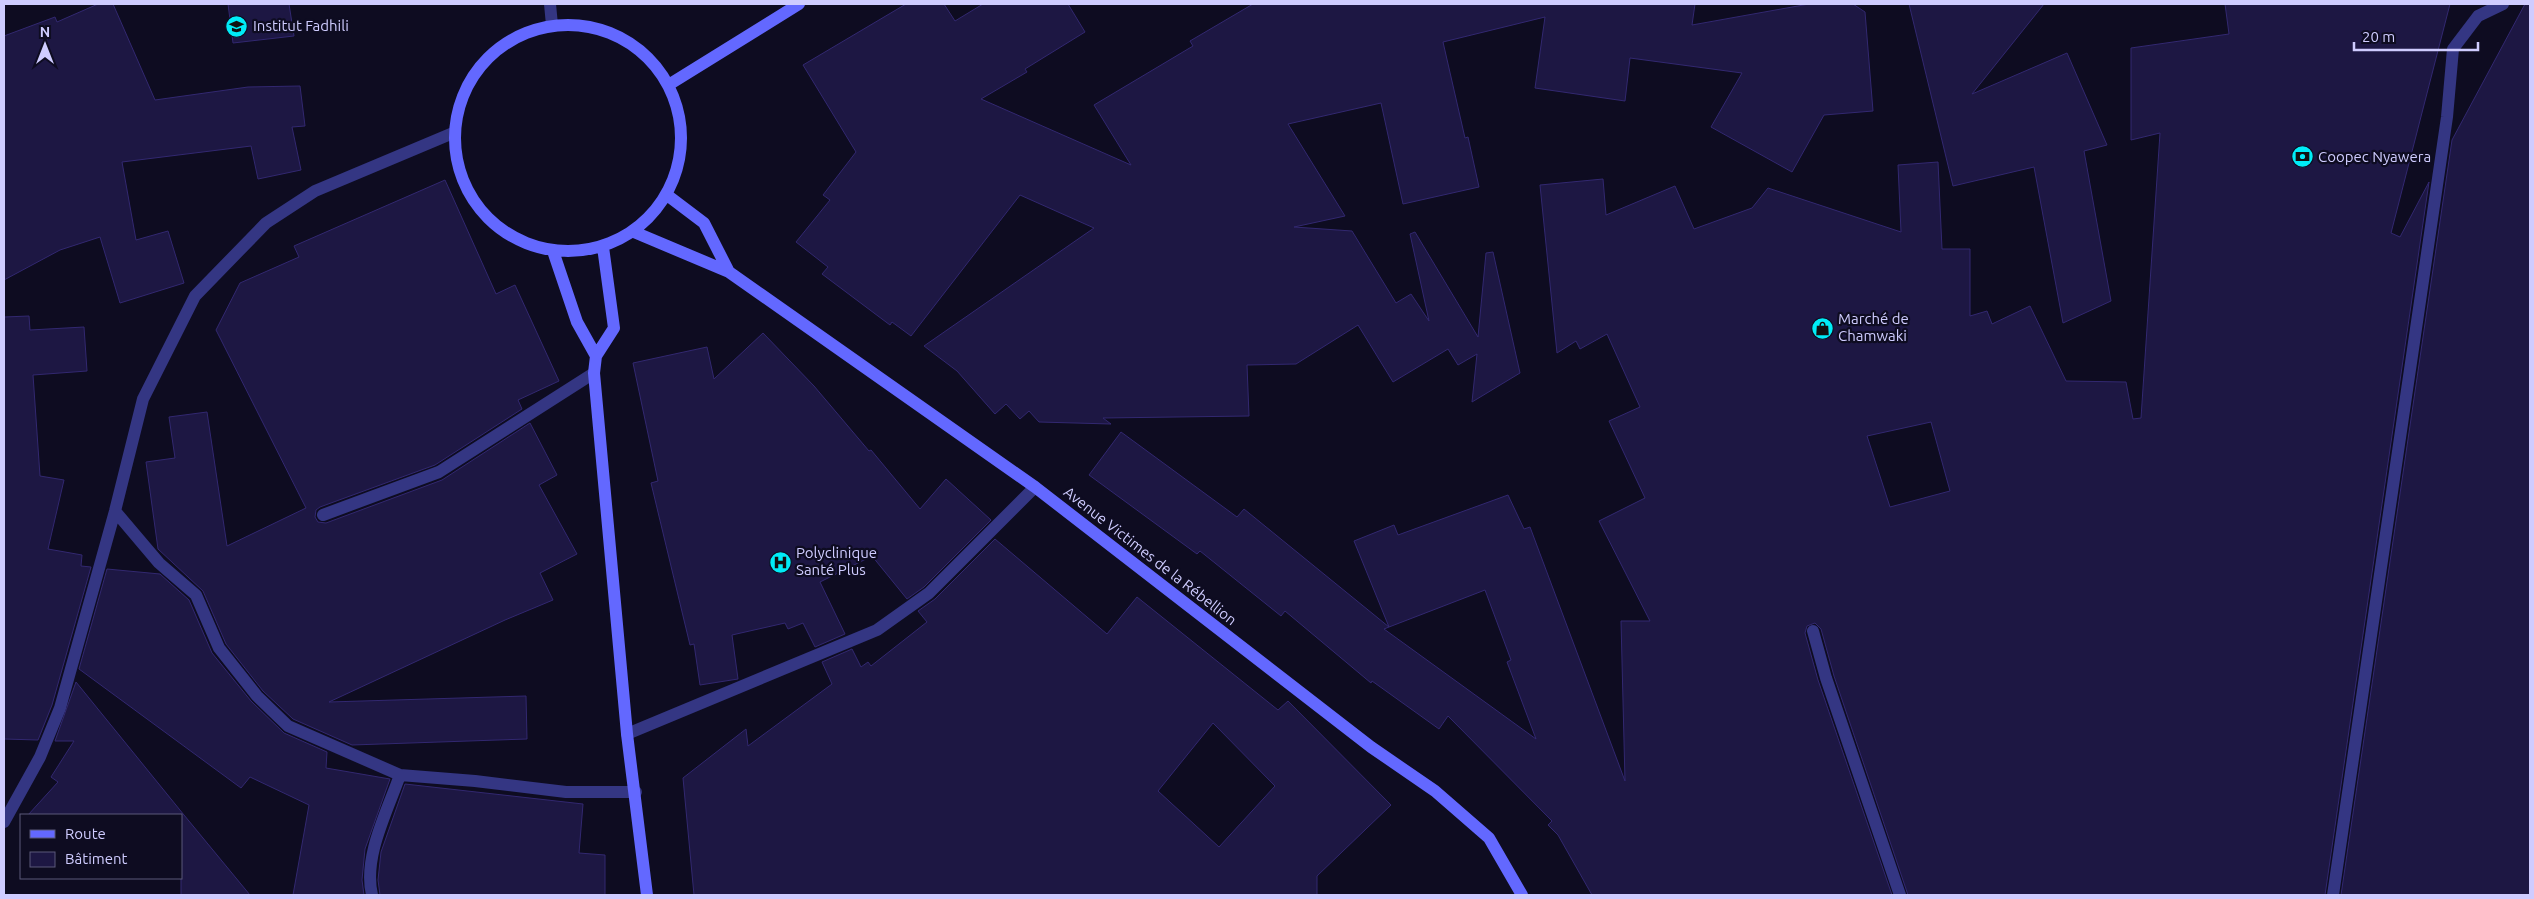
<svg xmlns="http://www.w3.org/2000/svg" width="2534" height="899" font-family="Ubuntu,sans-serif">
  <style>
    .building { fill: #1d1743; stroke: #322870; fill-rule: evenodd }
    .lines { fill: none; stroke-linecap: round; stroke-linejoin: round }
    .street { stroke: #343683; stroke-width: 12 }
    .secondary { stroke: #6368ff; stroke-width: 12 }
    .labels { text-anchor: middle; stroke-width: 4.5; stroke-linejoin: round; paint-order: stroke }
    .poi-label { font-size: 15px; fill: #cfccff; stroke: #0e0c21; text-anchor: start }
    .street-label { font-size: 15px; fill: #cfccff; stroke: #0e0c21 }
  </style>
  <rect width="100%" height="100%" fill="#0e0c21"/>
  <!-- building -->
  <path class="building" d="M 98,4 L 113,4 L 155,100 L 248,87 L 300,86 L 305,126 L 292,127 L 301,170 L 258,179 L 251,146 L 122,162 L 136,240 L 168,231 L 184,283 L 120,303 L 100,237 L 60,250 L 4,280 L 4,36 L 55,17 L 57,22 Z
    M 228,4 L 289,4 L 294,36 L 233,43 Z
    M 906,4 L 944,4 L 955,21 L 983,4 L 1068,4 L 1085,32 L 1025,69 L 1027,72 L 981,99 L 1131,165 L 1094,105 L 1193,46 L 1190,41 L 1253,4 L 1695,4 L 1692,25 L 1809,4 L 1853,4 L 1865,12 L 1873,111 L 1824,115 L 1792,172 L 1711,127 L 1742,73 L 1630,58 L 1625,101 L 1535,88 L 1545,17 L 1443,42 L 1465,138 L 1468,137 L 1479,187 L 1403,204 L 1381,103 L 1288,124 L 1345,216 L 1294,227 L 1352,231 L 1396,303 L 1411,294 L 1429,321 L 1410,234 L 1415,232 L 1478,337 L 1486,253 L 1493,252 L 1520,373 L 1472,402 L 1477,354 L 1458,365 L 1448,349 L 1393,382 L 1358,325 L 1296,364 L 1247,365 L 1249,416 L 1103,418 L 1111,424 L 1039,422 L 1029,411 L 1020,419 L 1006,404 L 995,414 L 957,371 L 924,346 L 1094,228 L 1020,195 L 911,336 L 892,322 L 890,325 L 822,274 L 828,267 L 796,242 L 830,200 L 823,195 L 856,152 L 803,65 Z
    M 1909,4 L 2044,4 L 1972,94 L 2067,53 L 2107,145 L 2084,151 L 2111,301 L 2063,323 L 2034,167 L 1953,186 Z
    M 2225,4 L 2450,4 L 2391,233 L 2400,237 L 2429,182 L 2325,895 L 1908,895 L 1834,676 L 1821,629 L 1815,623 L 1807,626 L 1805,633 L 1818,680 L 1892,895 L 1592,895 L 1558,835 L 1548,825 L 1552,821 L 1448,716 L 1439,729 L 1372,681 L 1371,683 L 1285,611 L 1281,616 L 1200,551 L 1197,554 L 1089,475 L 1121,432 L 1237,517 L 1244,509 L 1389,627 L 1384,629 L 1536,739 L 1507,662 L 1511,660 L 1485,590 L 1389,627 L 1354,541 L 1394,525 L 1398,535 L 1508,495 L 1524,529 L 1530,527 L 1625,781 L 1621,621 L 1650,621 L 1599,521 L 1645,498 L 1609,421 L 1640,407 L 1607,334 L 1580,349 L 1576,341 L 1557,353 L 1540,185 L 1603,179 L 1606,215 L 1675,186 L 1694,229 L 1752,208 L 1768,188 L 1901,232 L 1898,165 L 1938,162 L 1942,249 L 1970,249 L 1970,316 L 1987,311 L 1992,324 L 2030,306 L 2066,381 L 2126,382 L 2133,419 L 2141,418 L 2160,133 L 2131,140 L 2131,48 L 2229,34 ZM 1931,422 L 1950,491 L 1890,507 L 1867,436 Z
    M 2525,4 L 2530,4 L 2530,895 L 2341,895 L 2452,140 Z
    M 445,180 L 496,294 L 515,285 L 559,381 L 518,400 L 522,409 L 435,465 L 320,507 L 316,510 L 315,517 L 318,522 L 326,523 L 442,480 L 530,423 L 557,475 L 539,485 L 577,554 L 540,573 L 553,600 L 505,620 L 329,702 L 526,696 L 527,739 L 352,745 L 293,719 L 263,691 L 226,644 L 203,591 L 158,549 L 146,462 L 175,458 L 169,417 L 207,412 L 227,546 L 306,508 L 216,330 L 240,283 L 299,257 L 294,246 Z
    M 29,316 L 30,330 L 84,327 L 87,371 L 33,375 L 40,476 L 64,480 L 48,549 L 82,555 L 81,566 L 91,567 L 52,705 L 38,740 L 4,739 L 4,317 Z
    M 763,333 L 814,386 L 869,451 L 871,450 L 920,509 L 946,479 L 991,520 L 924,587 L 907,599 L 872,556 L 820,582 L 845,634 L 815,647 L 803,623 L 788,629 L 785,623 L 732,635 L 738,679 L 700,685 L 694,644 L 690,645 L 651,483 L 658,481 L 633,363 L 707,347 L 714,379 Z
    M 995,539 L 1107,634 L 1137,597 L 1278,710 L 1288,701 L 1391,805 L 1317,876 L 1317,895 L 694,895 L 683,778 L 746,729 L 748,746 L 832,684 L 822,662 L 852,649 L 861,667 L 868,662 L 871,666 L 927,622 L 918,611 L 935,599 ZM 1213,723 L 1275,786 L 1219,847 L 1158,791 Z
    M 107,569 L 160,574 L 189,600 L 212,653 L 251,701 L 284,733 L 327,752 L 326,768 L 390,779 L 365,849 L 362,880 L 364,895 L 293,895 L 309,805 L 250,777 L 241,788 L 79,669 Z
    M 76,682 L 184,815 L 250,895 L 181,895 L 181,815 L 28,815 L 58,782 L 51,777 L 74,741 L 55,741 Z
    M 405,784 L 583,804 L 579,853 L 605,855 L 605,895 L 380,895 L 378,880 L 381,852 Z"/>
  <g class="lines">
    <!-- street -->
    <path class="street" d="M 550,4 L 552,25
      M 115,511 L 159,563 L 196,595 L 219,648 L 257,696 L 288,726 L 400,775 L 475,781 L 566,792 L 636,792
      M 323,515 L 439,472 L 594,373
      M 1813,631 L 1826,678 L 1900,895
      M 627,734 L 877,630 L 929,593 L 1035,487
      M 4,822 L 40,757 L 60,708 L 115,511 L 143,399 L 195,296 L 266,223 L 315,191 L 453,133
      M 372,895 C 363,857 387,812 400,775
      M 2333,895 L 2447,117 L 2453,49 L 2478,16 L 2503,4"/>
    <!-- secondary -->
    <path class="secondary" d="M455 138a113 113 0 1 1 226 0a113 113 0 1 1-226 0Z
      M 670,84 L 799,4
      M 667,195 L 704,223 L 729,272
      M 634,232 L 729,272 L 1035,487 L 1371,747 L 1435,791 L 1489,838 L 1522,895
      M 603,247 L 614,328 L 596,356 L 594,373 L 627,734 L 647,895
      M 553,251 L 577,322 L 596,356"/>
  </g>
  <!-- icons -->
  <defs>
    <symbol id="school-disc" viewBox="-11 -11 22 22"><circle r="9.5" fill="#00ecf7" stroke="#0e0c21"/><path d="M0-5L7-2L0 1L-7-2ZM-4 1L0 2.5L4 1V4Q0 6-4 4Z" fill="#111"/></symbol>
    <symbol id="bank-disc" viewBox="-11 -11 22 22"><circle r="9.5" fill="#00ecf7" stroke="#0e0c21"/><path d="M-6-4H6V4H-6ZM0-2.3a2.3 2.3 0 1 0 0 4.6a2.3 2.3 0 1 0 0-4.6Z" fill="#111"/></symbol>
    <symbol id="shop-disc" viewBox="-11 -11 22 22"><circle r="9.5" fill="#00ecf7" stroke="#0e0c21"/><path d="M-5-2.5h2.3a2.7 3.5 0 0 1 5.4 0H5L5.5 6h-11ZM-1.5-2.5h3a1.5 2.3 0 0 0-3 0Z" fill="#111"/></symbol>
    <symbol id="hospital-disc" viewBox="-11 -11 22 22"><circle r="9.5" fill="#00ecf7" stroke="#0e0c21"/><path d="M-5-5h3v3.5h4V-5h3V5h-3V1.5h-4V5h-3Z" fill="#111"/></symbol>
  </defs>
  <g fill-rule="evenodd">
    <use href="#school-disc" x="224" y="14" width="25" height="25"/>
    <use href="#bank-disc" x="2290" y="144" width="25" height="25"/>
    <use href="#shop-disc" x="1810" y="316" width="25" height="25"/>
    <use href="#hospital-disc" x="768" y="550" width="25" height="25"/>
  </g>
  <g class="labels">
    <!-- poi labels -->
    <g class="poi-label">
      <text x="253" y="31">Institut Fadhili</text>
      <text x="2318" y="162">Coopec Nyawera</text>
      <text x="1838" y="324">Marché de<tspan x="1838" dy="17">Chamwaki</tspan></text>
      <text x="796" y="558">Polyclinique<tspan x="796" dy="17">Santé Plus</tspan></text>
    </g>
    <!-- street labels -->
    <g class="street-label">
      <text transform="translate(1150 556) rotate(38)" y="5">Avenue Victimes de la Rébellion</text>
    </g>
  </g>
  <!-- border -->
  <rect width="2534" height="899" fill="none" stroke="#cfccff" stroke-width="10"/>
  <!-- legend -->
  <rect x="20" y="814" width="162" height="65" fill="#0e0c21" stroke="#5b597a"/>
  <rect x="30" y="830" width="25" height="8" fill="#6368ff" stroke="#5b597a"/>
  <text x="65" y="839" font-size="15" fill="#cfccff">Route</text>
  <rect x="30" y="852" width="25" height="15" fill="#1d1743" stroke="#5b597a"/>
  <text x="65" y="864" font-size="15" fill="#cfccff">Bâtiment</text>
  <!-- north arrow -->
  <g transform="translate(45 45)" stroke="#0e0c21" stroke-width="4" paint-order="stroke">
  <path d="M0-4L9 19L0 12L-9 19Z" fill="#cfccff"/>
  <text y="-8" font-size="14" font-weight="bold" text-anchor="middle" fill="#cfccff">N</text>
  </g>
  <!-- scale -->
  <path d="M2354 42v8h124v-8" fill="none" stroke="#cfccff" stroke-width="2.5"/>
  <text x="2362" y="42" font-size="15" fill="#cfccff" stroke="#0e0c21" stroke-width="4" paint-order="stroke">20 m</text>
</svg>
